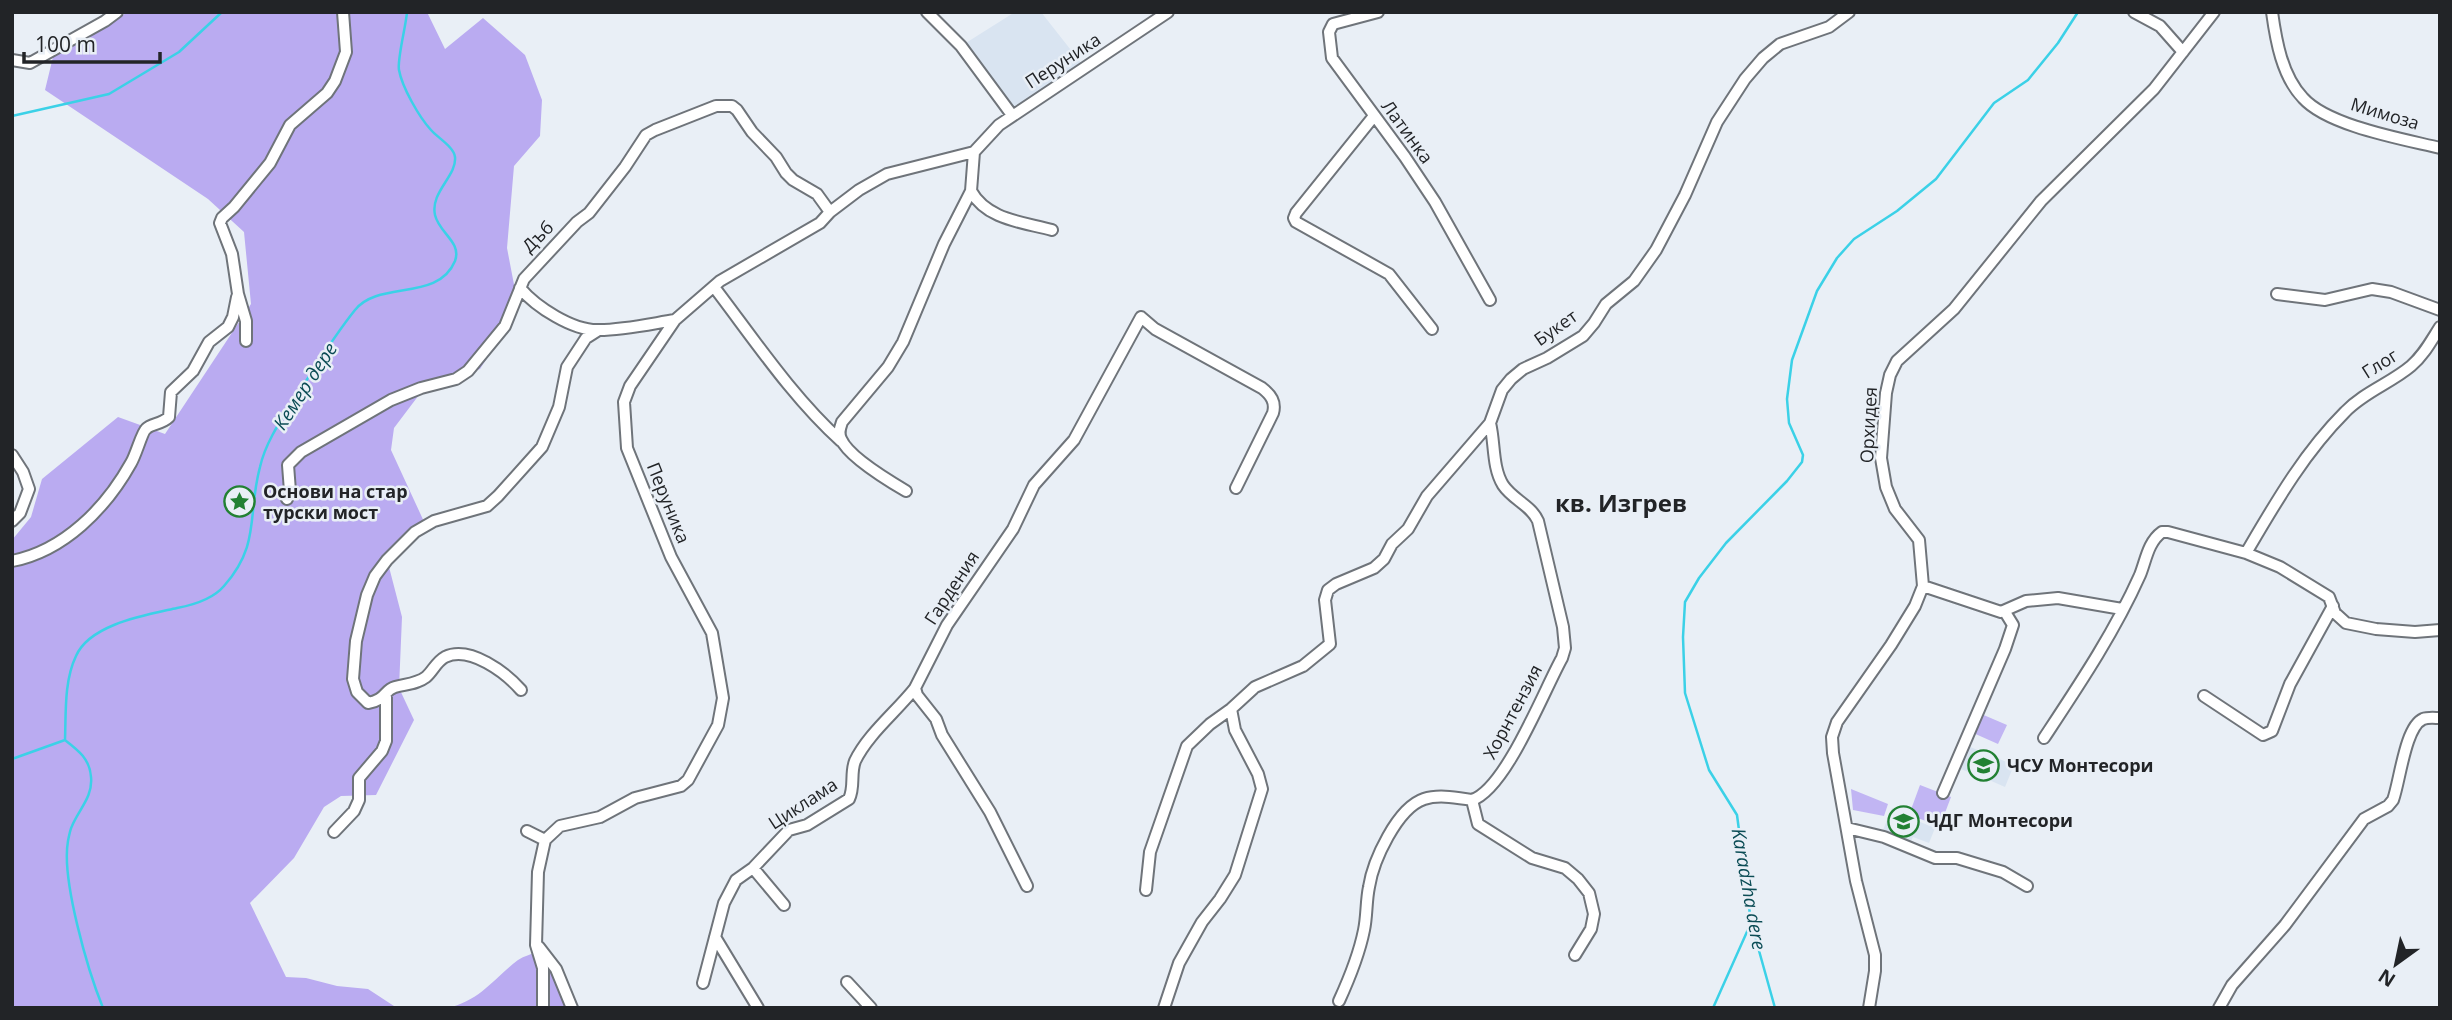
<svg xmlns="http://www.w3.org/2000/svg" width="2452" height="1020" font-family="'Open Sans',sans-serif">
  <style>
    .built { fill: #d9e4f1 }
    .green { fill: #c1b5f3 }
    .forest { fill: #baabf1 }
    .lines { fill: none; stroke-linecap: round; stroke-linejoin: round }
    .stream { stroke: #3bd1e7; stroke-width: 2.5 }
    .street-casing { stroke: #6f747a; stroke-width: 14 }
    .street { stroke: #fff; stroke-width: 10 }
    .labels { text-anchor: middle; stroke-width: 5; stroke-linejoin: round; paint-order: stroke }
    .street-label { font-size: 18px; fill: #222427; stroke: #e9eff6 }
    .poi-label { font-size: 18px; font-weight: bold; fill: #222427; stroke: #e9eff6; text-anchor: start }
    .water-label { font-size: 19px; font-style: italic; fill: #0b4c55; stroke: #e9eff6 }
    .district-label { font-size: 24px; font-weight: bold; fill: #222427; stroke: #e9eff6 }
  </style>
  <rect width="100%" height="100%" fill="#e9eff6"/>
  <!-- built -->
  <path class="built" d="M 1015,12 L 1041,12 L 1085,68 L 1012,115 L 961,46 Z
    M 1963,744 L 2014,765 L 2005,787 L 1989,780 L 1988,782 L 1981,779 L 1981,776 L 1954,767 Z
    M 1892,808 L 1903,812 L 1903,815 L 1935,828 L 1929,843 L 1913,837 L 1911,841 L 1883,830 Z"/>
  <!-- green -->
  <path class="green" d="M 1979,713 L 2007,725 L 1998,744 L 1971,732 Z
    M 1920,785 L 1951,797 L 1940,826 L 1909,815 Z
    M 1851,789 L 1888,804 L 1884,816 L 1853,810 Z"/>
  <!-- forest -->
  <path class="forest" d="M 128,12 L 427,12 L 445,49 L 483,18 L 525,55 L 542,100 L 540,136 L 514,166 L 507,248 L 516,295 L 507,327 L 480,369 L 425,387 L 394,428 L 391,450 L 426,526 L 389,567 L 402,617 L 399,688 L 414,720 L 376,795 L 341,796 L 324,807 L 294,858 L 250,903 L 286,977 L 306,978 L 337,986 L 368,989 L 397,1008 L 12,1008 L 12,540 L 31,517 L 42,479 L 118,417 L 165,434 L 251,304 L 244,232 L 208,199 L 45,90 L 53,57 Z
    M 539,951 L 562,985 L 566,1008 L 447,1008 C 480,1001 493,979 518,960 C 524,956 532,954 539,951 Z"/>
  <g class="lines">
    <!-- stream -->
    <path class="stream" d="M 12,116 L 109,94 L 179,52 L 222,12
      M 65,740 C 78,750 90,759 91,777 C 93,797 79,809 72,826 C 70,830 69,836 68,841 C 61,879 88,971 103,1008
      M 12,759 L 65,740 C 66,713 64,681 76,656 C 90,624 146,615 177,608 C 193,605 213,599 224,586 C 261,544 247,515 260,467 C 266,440 284,416 299,392 C 317,364 334,336 355,310 C 379,280 438,302 455,261 C 462,242 439,233 435,215 C 430,192 457,176 455,157 C 454,147 438,138 431,130 C 419,117 402,87 399,70 C 397,59 406,26 407,12
      M 1713,1008 L 1750,925
      M 1775,1008 L 1751,922 L 1737,815 L 1709,770 L 1685,693 L 1683,637 L 1685,602 L 1699,578 L 1726,543 L 1787,481 L 1802,462 L 1803,455 L 1789,423 L 1787,399 L 1792,360 L 1817,291 L 1837,258 L 1854,239 L 1897,211 L 1936,179 L 1994,103 L 2028,80 L 2058,43 L 2078,12"/>
    <defs>
      <path id="street" d="M 927,12 L 961,46 L 1012,115
        M 1378,12 L 1333,24 L 1329,32 L 1332,58 L 1405,157 L 1435,202 L 1490,300
        M 2134,12 L 2160,26 L 2183,52
        M 2272,12 C 2276,41 2282,76 2303,98 C 2328,126 2403,139 2440,148
        M 12,60 L 30,63 L 105,21 L 117,12
        M 1374,116 L 1296,213 L 1294,218 L 1296,222 L 1389,274 L 1432,329
        M 971,191 C 987,220 1023,222 1052,230
        M 714,287 C 753,338 793,398 841,441
        M 520,288 C 536,307 573,331 599,330 C 624,330 650,324 675,320
        M 2277,294 L 2325,300 L 2372,289 L 2391,292 L 2440,310
        M 246,341 L 246,321 L 238,294 L 232,254 L 220,223 L 222,218 L 234,207 L 270,163 L 290,125 L 327,93 L 335,81 L 346,52 L 343,12
        M 1490,423 C 1495,443 1492,467 1503,485 C 1513,500 1531,505 1538,521 L 1563,627 L 1565,648 L 1562,658 C 1544,690 1506,789 1472,800 L 1478,824 L 1532,858 L 1565,868 L 1578,879 L 1589,893 L 1594,914 L 1591,929 L 1575,955
        M 12,455 L 23,472 L 29,489 L 20,513 L 12,521
        M 906,491 C 889,481 848,456 841,439 C 838,433 840,428 842,422 L 888,367 L 903,342 L 944,244 L 971,191 L 974,152 L 999,125 L 1168,12
        M 287,499 L 290,491 L 288,465 L 301,452 L 391,400 L 421,388 L 456,379 L 468,371 L 505,326 L 524,279 L 577,222 L 589,213 L 625,167 L 646,135 L 655,130 L 716,106 L 732,106 L 737,110 L 752,132 L 776,157 L 786,173 L 793,180 L 817,194 L 830,212
        M 2246,553 C 2276,502 2304,453 2345,412 C 2364,392 2391,383 2411,366 C 2424,355 2431,341 2440,327
        M 12,561 C 64,551 106,508 131,463 C 136,455 142,432 146,429 C 151,423 161,425 169,417 L 171,392 L 193,371 L 209,342 L 228,327 L 233,317 L 237,297
        M 1923,586 L 2001,612 L 2026,601 L 2058,598 L 2122,609
        M 521,690 C 506,673 470,645 445,657 C 436,662 433,671 426,677 C 417,684 406,684 395,687 C 384,690 386,700 368,703 L 357,692 L 353,679 L 356,641 L 367,595 L 375,576 L 387,560 L 415,532 L 434,521 L 487,506 L 498,496 L 542,447 L 559,407 L 567,367 L 586,338 L 597,331
        M 2204,696 L 2263,735 L 2272,731 L 2290,684 L 2333,606
        M 2044,738 C 2079,685 2114,633 2140,575 C 2146,560 2148,542 2162,532 L 2168,532 L 2246,553 L 2280,567 L 2329,597 L 2335,613 L 2346,623 L 2376,629 L 2415,632 L 2440,630
        M 1943,793 L 2005,649 L 2013,625 L 2005,612
        M 1847,828 L 1884,837 L 1935,858 L 1957,858 L 2003,872 L 2027,886
        M 527,831 L 545,840
        M 334,832 L 354,811 L 359,800 L 359,778 L 382,751 L 386,741 L 386,697
        M 753,868 L 784,905
        M 1027,886 L 990,812 L 942,735 L 936,719 L 917,695 L 915,688 L 947,625 L 1013,529 L 1034,485 L 1074,440 L 1141,317 L 1155,329 L 1262,388 C 1271,395 1276,402 1273,413 L 1236,488
        M 1146,890 L 1150,852 L 1187,746 L 1210,724 L 1231,709 L 1255,687 L 1303,666 L 1330,644 L 1325,600 L 1328,590 L 1336,584 L 1374,568 L 1384,559 L 1392,544 L 1408,529 L 1427,496 L 1490,423 L 1502,390 L 1511,379 L 1523,369 L 1547,358 L 1583,336 L 1594,323 L 1606,304 L 1634,281 L 1656,250 L 1685,195 L 1717,122 L 1745,79 L 1763,58 L 1780,44 L 1829,27 L 1849,12
        M 715,937 L 758,1008
        M 539,947 L 556,969 L 572,1008
        M 847,982 L 871,1008
        M 703,983 L 724,903 L 736,880 L 753,868 L 789,830 L 807,825 L 849,799 C 855,787 850,774 855,761 C 868,734 896,712 915,688
        M 1339,1001 C 1350,977 1359,955 1364,930 C 1367,916 1366,901 1369,887 C 1373,861 1397,808 1424,799 C 1439,794 1458,798 1472,800
        M 543,1008 L 543,968 L 536,945 L 538,872 L 545,840 L 560,826 L 600,817 L 635,798 L 681,786 L 688,780 L 718,725 L 723,698 L 712,633 L 671,557 L 627,448 L 624,402 L 630,386 L 675,320 L 720,281 L 820,223 L 830,212 L 859,190 L 887,174 L 974,152
        M 1164,1008 L 1179,963 L 1202,922 L 1220,899 L 1235,875 L 1262,789 L 1258,774 L 1235,730 L 1231,709
        M 1869,1008 L 1875,971 L 1875,955 L 1856,881 L 1833,753 L 1832,737 L 1837,722 L 1891,645 L 1915,606 L 1923,586 L 1919,540 L 1895,509 L 1886,487 L 1881,458 L 1886,393 L 1890,375 L 1897,361 L 1954,309 L 2041,201 L 2154,89 L 2214,12
        M 2219,1008 L 2232,985 L 2285,925 L 2364,819 L 2388,806 L 2393,800 C 2400,781 2405,727 2423,719 C 2428,717 2435,718 2440,718"/>
    </defs>
    <!-- street casing -->
    <use href="#street" class="street-casing"/>
    <!-- street -->
    <use href="#street" class="street"/>
  </g>
  <!-- icons -->
  <defs>
    <symbol id="sight-ring" viewBox="-11 -11 22 22"><circle r="9.5" fill="#e9eff6" stroke="#228133" stroke-width="1.5"/><path d="M0-6L1.8-2.2L6-1.7L2.9 1.2L3.7 5.4L0 3.3L-3.7 5.4L-2.9 1.2L-6-1.7L-1.8-2.2Z" fill="#228133"/></symbol>
    <symbol id="school-ring" viewBox="-11 -11 22 22"><circle r="9.5" fill="#e9eff6" stroke="#228133" stroke-width="1.5"/><path d="M0-5L7-2L0 1L-7-2ZM-4 1L0 2.5L4 1V4Q0 6-4 4Z" fill="#228133"/></symbol>
  </defs>
  <g fill-rule="evenodd">
    <use href="#sight-ring" x="222" y="484" width="35" height="35"/>
    <use href="#school-ring" x="1966" y="748" width="35" height="35"/>
    <use href="#school-ring" x="1886" y="804" width="35" height="35"/>
  </g>
  <g class="labels">
    <!-- street labels -->
    <g class="street-label">
      <text transform="translate(1063 61) rotate(-33)" y="6">Перуника</text>
      <text transform="translate(2385 114) rotate(17)" y="6">Мимоза</text>
      <text transform="translate(1407 132) rotate(54)" y="6">Латинка</text>
      <text transform="translate(538 237) rotate(-45)" y="6">Дъб</text>
      <text transform="translate(1556 328) rotate(-35)" y="6">Букет</text>
      <text transform="translate(2380 364) rotate(-32)" y="6">Глог</text>
      <text transform="translate(1869 425) rotate(-87)" y="6">Орхидея</text>
      <text transform="translate(668 503) rotate(68)" y="6">Перуника</text>
      <text transform="translate(952 588) rotate(-57)" y="6">Гардения</text>
      <text transform="translate(1513 712) rotate(-62)" y="6">Хорнтензия</text>
      <text transform="translate(803 804) rotate(-33)" y="6">Циклама</text>
    </g>
    <!-- poi labels -->
    <g class="poi-label">
      <text x="263" y="498">Основи на стар<tspan x="263" dy="21">турски мост</tspan></text>
      <text x="2007" y="772">ЧСУ Монтесори</text>
      <text x="1926" y="827">ЧДГ Монтесори</text>
    </g>
    <!-- water labels -->
    <g class="water-label">
      <text transform="translate(305 386) rotate(-57)" y="7">Кемер дере</text>
      <text transform="translate(1749 889) rotate(80)" y="7">Karadzha dere</text>
    </g>
    <!-- district labels -->
    <g class="district-label">
      <text x="1621" y="512">кв. Изгрев</text>
    </g>
  </g>
  <!-- border -->
  <rect width="2452" height="1020" fill="none" stroke="#222427" stroke-width="28"/>
  <!-- north arrow -->
  <g transform="translate(2396 964) rotate(213)" stroke="#e9eff6" stroke-width="5" paint-order="stroke">
  <path d="M0-5L12 26L0 18L-12 26Z" fill="#222427"/>
  <text y="-10" font-size="19" font-weight="bold" text-anchor="middle" fill="#222427">N</text>
  </g>
  <!-- scale -->
  <path d="M24 52v10h136v-10" fill="none" stroke="#222427" stroke-width="3.5"/>
  <text x="35" y="52" font-size="21" fill="#222427" stroke="#e9eff6" stroke-width="5" paint-order="stroke">100 m</text>
</svg>
